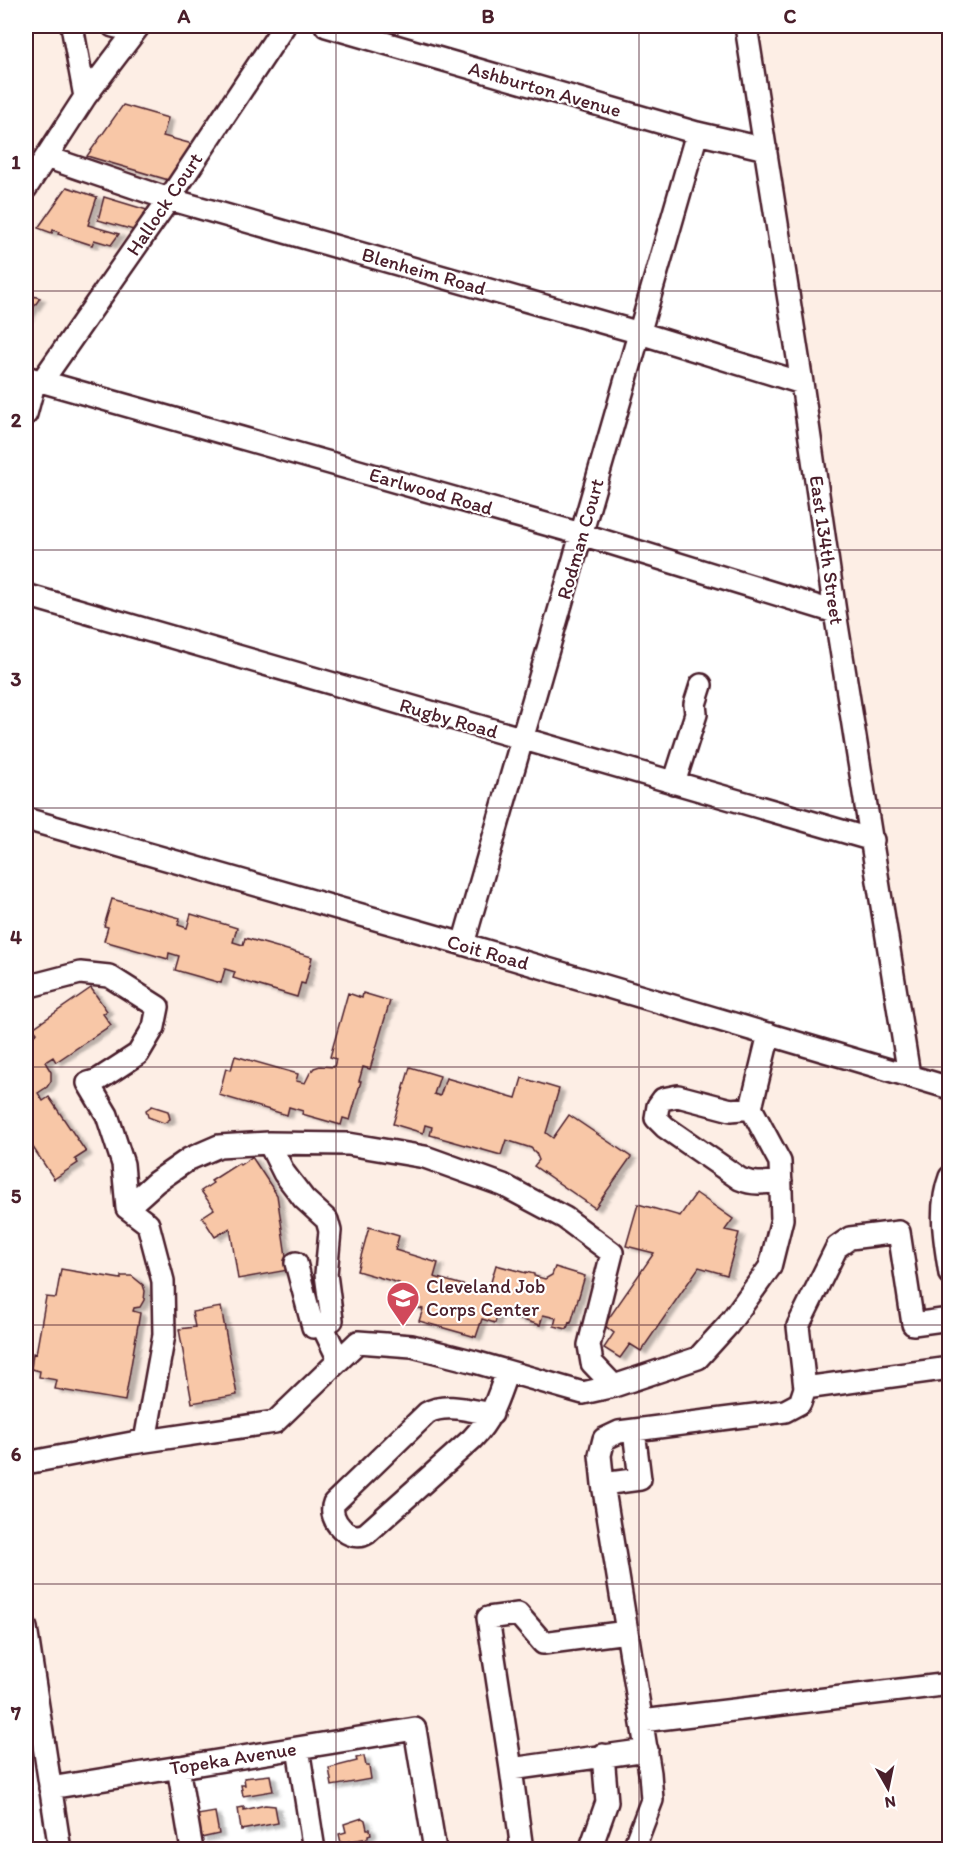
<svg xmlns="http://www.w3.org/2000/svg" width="975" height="1875" font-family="Itim,sans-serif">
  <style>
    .built { fill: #fdeee5 }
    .building { fill: #f8c7a7; stroke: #4a1f2b; stroke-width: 1.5; filter: url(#shadow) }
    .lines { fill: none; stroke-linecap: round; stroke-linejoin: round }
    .minor-casing { stroke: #4a1f2b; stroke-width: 26 }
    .minor { stroke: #fff; stroke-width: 21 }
    .grid { fill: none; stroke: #4a1f2b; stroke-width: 1.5; stroke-opacity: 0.55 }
    .labels { text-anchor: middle; stroke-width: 4.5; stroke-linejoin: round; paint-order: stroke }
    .street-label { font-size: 20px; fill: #4a1f2b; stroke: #fff }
    .poi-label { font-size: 20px; fill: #4a1f2b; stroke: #fff; text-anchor: start }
    .neatline { fill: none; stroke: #4a1f2b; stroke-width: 2 }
    .grid-label { font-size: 20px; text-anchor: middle; font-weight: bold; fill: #4a1f2b }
  </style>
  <defs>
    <filter id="shadow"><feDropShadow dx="5.5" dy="3" stdDeviation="1.5" flood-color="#0004"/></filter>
  </defs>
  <rect width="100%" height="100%" fill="#fff"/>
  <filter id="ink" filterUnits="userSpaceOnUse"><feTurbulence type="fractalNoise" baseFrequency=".0167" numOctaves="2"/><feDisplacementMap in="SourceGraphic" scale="12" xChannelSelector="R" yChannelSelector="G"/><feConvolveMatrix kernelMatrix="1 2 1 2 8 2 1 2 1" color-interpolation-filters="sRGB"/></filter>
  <g filter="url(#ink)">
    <!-- built -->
    <path class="built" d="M 32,26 L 284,26 L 26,414 L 26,27 Z
      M 746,26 L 949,26 L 949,1849 L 435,1849 L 416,1730 L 178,1767 L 192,1849 L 60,1849 L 26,1628 L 26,819 L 908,1075 Z"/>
    <!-- building -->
    <path class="building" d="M 123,105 L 168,118 L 163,136 L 196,145 L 172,181 L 87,156 Z
      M 67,187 L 97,197 L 88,225 L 119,234 L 111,245 L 94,240 L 92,245 L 58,234 L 59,232 L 53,230 L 52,233 L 38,228 Z
      M 104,197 L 147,210 L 144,221 L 137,231 L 98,220 Z
      M 26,294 L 40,298 L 26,318 Z
      M 112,899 L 180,918 L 178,925 L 187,928 L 191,914 L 237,928 L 233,942 L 243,945 L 245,938 L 312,957 L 305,984 L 301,983 L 297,997 L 233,978 L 235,972 L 225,969 L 221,983 L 175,970 L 179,956 L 169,953 L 168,959 L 104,941 L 108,927 L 104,926 Z
      M 91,988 L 107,1011 L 103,1014 L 111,1025 L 56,1062 L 53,1057 L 45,1062 L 51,1072 L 51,1081 L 47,1087 L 38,1093 L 43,1101 L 49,1097 L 86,1152 L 75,1159 L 78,1163 L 54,1179 L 26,1137 L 26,1041 L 37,1033 L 33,1028 Z
      M 348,993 L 362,998 L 363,993 L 390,1001 L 370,1069 L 363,1067 L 359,1081 L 361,1081 L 350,1120 L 343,1118 L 341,1125 L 302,1114 L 303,1111 L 289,1107 L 287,1115 L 219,1095 L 226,1068 L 231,1070 L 235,1056 L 298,1074 L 296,1081 L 305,1083 L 310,1073 L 314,1068 L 320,1066 L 334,1067 L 336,1059 L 330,1057 Z
      M 410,1067 L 440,1076 L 434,1094 L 440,1096 L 446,1078 L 516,1098 L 522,1078 L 559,1089 L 546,1133 L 553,1138 L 569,1115 L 631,1157 L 595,1208 L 534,1166 L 539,1160 L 536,1153 L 531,1148 L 506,1140 L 501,1155 L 430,1135 L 432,1127 L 425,1125 L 423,1133 L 393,1124 Z
      M 152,1106 L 168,1111 L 170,1119 L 164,1123 L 148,1117 L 146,1110 Z
      M 252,1157 L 277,1195 L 288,1270 L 238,1279 L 230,1228 L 215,1237 L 202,1217 L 214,1209 L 201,1191 L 213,1183 L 211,1181 L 239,1163 L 240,1165 Z
      M 696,1193 L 733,1219 L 725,1230 L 739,1233 L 727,1275 L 699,1267 L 641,1351 L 630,1344 L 620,1358 L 604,1348 L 614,1333 L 604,1325 L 654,1253 L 626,1246 L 638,1204 L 680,1216 Z
      M 369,1227 L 399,1236 L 395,1250 L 438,1263 L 434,1277 L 488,1292 L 496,1265 L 526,1273 L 526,1272 L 534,1274 L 534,1276 L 545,1279 L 552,1275 L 555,1267 L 585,1276 L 571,1323 L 569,1322 L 567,1329 L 554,1326 L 556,1318 L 543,1315 L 540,1325 L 498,1313 L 495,1323 L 482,1319 L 476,1337 L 419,1321 L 423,1309 L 393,1301 L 399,1283 L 357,1271 Z
      M 61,1269 L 121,1279 L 121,1276 L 132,1276 L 143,1285 L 145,1291 L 144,1300 L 140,1307 L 134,1308 L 133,1311 L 140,1313 L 125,1401 L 55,1389 L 57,1380 L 39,1377 L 40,1371 L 31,1369 L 33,1353 L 36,1354 L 46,1297 L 56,1298 Z
      M 221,1307 L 237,1395 L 192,1403 L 179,1329 L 195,1327 L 192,1312 Z
      M 364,1756 L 366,1766 L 369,1766 L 371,1779 L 332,1786 L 329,1768 L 357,1761 L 356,1758 Z
      M 270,1775 L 273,1791 L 243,1796 L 241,1785 L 245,1785 L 244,1778 Z
      M 265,1805 L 275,1806 L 278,1823 L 241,1830 L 238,1808 L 244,1807 L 244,1810 Z
      M 215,1812 L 219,1834 L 201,1838 L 197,1815 Z
      M 362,1818 L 365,1820 L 367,1829 L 370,1829 L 371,1834 L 368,1835 L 368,1838 L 341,1843 L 339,1834 L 346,1832 L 344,1824 Z"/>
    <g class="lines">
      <defs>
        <path id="minor" d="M 72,26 L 85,97
          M 113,26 L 117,27 L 131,26
          M 326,26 L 697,133 L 766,149
          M 746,26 L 802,383 L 835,612 L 909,1075
          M 46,157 L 169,199 L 640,333 L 802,383
          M 26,188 L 85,97 L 139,26
          M 26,377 L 581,534 L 835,612
          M 42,381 L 169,199 L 284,26
          M 26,414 L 35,380
          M 26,595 L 873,840
          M 674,783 L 696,714 L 695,704 L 701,685
          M 26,819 L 463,944 L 950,1088
          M 463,944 L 697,133
          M 26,987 L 80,973 L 109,976 L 158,1007 L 154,1027 L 138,1054 L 98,1080 L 88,1083 L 107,1115 L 123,1164 L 127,1208 L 148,1224 L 163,1281 L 164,1335 L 145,1441
          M 751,1108 L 731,1110 L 678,1096 L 663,1099 L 658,1106 L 656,1118 L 665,1127 L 740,1179 C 754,1185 765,1183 781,1181
          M 269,1143 L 284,1173 L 304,1199 L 327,1220 L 330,1231 L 326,1274 L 332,1320 L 322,1325 L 339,1360
          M 950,1177 C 938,1209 945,1241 950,1274
          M 127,1208 L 156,1182 L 189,1159 L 219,1146 L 269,1143 L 348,1144 L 425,1157 L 503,1185 L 565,1218 L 612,1253 L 589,1345 L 592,1363 L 614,1386
          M 296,1263 L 313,1327 L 322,1325
          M 805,1388 L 950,1368
          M 492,1414 C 472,1411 445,1402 427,1413 L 334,1503 C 327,1520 350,1544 367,1533 L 472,1439 C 493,1417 497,1399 507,1372
          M 26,1463 L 132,1443 L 275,1422 L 358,1342 L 412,1346 L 475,1362 L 583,1393 L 614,1386 L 698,1358 L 728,1325 L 770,1267 L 782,1219 L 780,1162 L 751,1108 L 769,1034
          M 603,1484 L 640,1479 L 634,1431
          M 26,1628 L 60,1850
          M 642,1721 L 950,1684
          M 298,1748 L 314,1850
          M 178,1767 L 192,1850
          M 511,1769 L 488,1618 L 518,1614 L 543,1643 L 627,1632
          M 50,1788 L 415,1729 L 435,1850
          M 522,1850 L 511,1769 L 647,1750
          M 590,1850 L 607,1802 L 603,1755
          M 633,1850 L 652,1800 L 650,1773 L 603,1484 L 600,1455 L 604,1439 L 619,1432 L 785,1411 L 800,1403 L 805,1388 L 798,1326 L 837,1247 L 850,1238 L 899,1232 L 913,1324 L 950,1319"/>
      </defs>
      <!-- minor casing -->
      <use href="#minor" class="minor-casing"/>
      <!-- minor -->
      <use href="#minor" class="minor"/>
    </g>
  </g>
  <!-- grid -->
  <path class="grid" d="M 336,26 L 336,1850M 639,26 L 639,1850M 26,291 L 950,291M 26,550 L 950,550M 26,808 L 950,808M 26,1067 L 950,1067M 26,1325 L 950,1325M 26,1584 L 950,1584"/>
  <!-- icons -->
  <defs>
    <symbol id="school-pin" viewBox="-11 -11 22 30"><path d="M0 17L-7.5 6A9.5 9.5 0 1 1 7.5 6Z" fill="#d1495b" stroke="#fff"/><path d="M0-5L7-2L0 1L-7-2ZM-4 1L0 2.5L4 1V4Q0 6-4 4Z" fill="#fff"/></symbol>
  </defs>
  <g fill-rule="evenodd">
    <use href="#school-pin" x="384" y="1279" width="38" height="52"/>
  </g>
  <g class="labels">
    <!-- street labels -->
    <g class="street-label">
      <text transform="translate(545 89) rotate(16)" y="7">Ashburton Avenue</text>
      <text transform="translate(164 204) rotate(-56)" y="7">Hallock Court</text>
      <text transform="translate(424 271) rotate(16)" y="7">Blenheim Road</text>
      <text transform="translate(431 491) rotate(16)" y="7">Earlwood Road</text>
      <text transform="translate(580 539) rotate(-74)" y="7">Rodman Court</text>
      <text transform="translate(827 550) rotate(82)" y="7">East 134th Street</text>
      <text transform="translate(449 718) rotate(16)" y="7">Rugby Road</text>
      <text transform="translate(488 952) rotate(16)" y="7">Coit Road</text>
      <text transform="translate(233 1758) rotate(-9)" y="7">Topeka Avenue</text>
    </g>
    <!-- poi labels -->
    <g class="poi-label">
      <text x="426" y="1293">Cleveland Job<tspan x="426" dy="23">Corps Center</tspan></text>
    </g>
  </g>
  <!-- margin -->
  <rect width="975" height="1875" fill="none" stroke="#fff" stroke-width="66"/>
  <!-- north arrow -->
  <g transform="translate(888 1788) rotate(171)" stroke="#ffffff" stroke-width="4.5" paint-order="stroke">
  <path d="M0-4.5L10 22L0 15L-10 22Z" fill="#4a1f2b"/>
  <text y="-9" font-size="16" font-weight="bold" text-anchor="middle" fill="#4a1f2b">N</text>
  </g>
  <rect x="33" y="33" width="909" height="1809" class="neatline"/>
  <g class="grid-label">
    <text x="184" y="23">A</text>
    <text x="488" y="23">B</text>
    <text x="790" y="23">C</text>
    <text x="16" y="169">1</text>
    <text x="16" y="427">2</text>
    <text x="16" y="686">3</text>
    <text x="16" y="944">4</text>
    <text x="16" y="1203">5</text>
    <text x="16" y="1461">6</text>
    <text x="16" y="1720">7</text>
  </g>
</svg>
